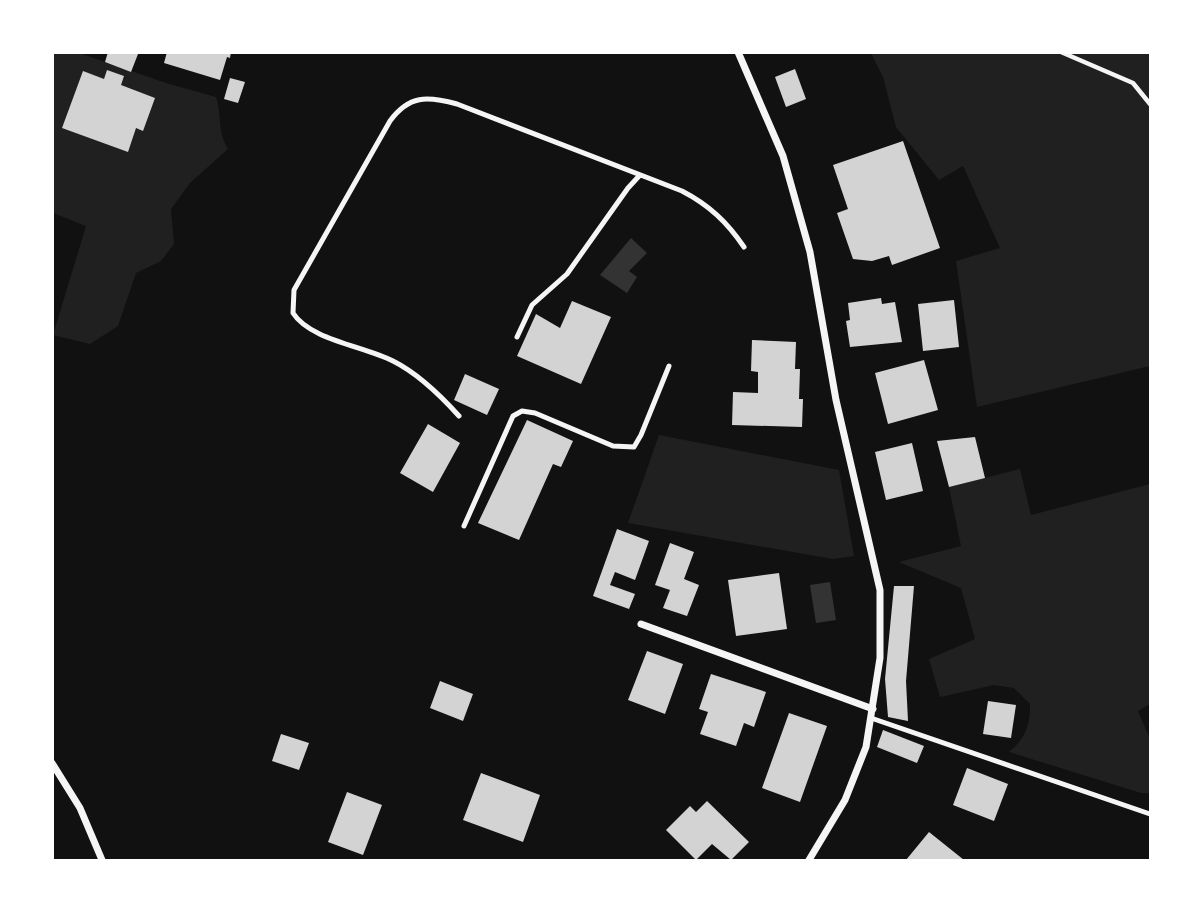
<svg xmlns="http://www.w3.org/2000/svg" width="1203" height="913" font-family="Helvetica,sans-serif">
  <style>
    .green { fill: #202020 }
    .water { fill: #333 }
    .building { fill: #d3d3d3 }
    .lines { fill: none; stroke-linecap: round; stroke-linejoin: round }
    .path { stroke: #f5f5f5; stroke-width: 4.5 }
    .service { stroke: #f5f5f5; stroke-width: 5 }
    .minor { stroke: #f5f5f5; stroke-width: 7 }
  </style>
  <rect width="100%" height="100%" fill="#111"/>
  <!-- green -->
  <path class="green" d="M 52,53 L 79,53 L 166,83 L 216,97 C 222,115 217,131 228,149 L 190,183 L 171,209 L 174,244 L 161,261 L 136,273 L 118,326 L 90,344 L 53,335 L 86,226 L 53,213 Z
    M 871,53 L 1150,53 L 1150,366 L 977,407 L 956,261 L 1000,248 L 963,166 L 939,180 L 896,127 L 883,77 Z
    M 659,435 L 839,470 L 854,556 L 833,559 L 628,523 Z
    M 1020,469 L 1031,515 L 1150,484 L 1150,704 L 1138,711 L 1150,739 L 1150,793 L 1141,793 L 1009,752 C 1026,738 1030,725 1030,704 L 1014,688 L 994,685 L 940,697 L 929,659 L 975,639 L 961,588 L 899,562 L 961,546 L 949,487 Z"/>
  <!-- water -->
  <path class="water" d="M 631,238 L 647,253 L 629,271 L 637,277 L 627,293 L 600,275 Z
    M 830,582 L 836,620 L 816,623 L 810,585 Z"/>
  <!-- building -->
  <path class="building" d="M 108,52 L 138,54 L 131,72 L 105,62 Z
    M 167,52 L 231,52 L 230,58 L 227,57 L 220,80 L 164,63 Z
    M 795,69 L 806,99 L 786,107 L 775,77 Z
    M 107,70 L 124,76 L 121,85 L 155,98 L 143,131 L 136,128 L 128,152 L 62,128 L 83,71 L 104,79 Z
    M 230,78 L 245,82 L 238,103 L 224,99 Z
    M 903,141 L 940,248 L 892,265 L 889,256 L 872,261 L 853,259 L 837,213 L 848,209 L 833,165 Z
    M 881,298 L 882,304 L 895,302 L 902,342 L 850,347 L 846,321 L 850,320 L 848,303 Z
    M 954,300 L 959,347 L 923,351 L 918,304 Z
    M 572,301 L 611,317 L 581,384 L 517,356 L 536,314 L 560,328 Z
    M 752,340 L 796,342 L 795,369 L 800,369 L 799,399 L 803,399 L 802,427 L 732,425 L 733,392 L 758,393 L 758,372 L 751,371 Z
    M 924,360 L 938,410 L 888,424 L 875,373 Z
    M 465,374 L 499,389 L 487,415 L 454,400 Z
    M 527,420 L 573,441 L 561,467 L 553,464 L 519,540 L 478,523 Z
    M 428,424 L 460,443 L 433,492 L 400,473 Z
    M 975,437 L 985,478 L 949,487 L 937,441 Z
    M 912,443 L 923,491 L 886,500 L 875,452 Z
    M 617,529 L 649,541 L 635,580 L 615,572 L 610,585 L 635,594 L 629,609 L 593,596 Z
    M 670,543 L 694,552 L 684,579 L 699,585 L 687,616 L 663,608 L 670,590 L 655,585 Z
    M 779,573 L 787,629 L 736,636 L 728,580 Z
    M 894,586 L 914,586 L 906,681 L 908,721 L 888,717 L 885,679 Z
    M 647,651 L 683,664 L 665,714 L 628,700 Z
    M 711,674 L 766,692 L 754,727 L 744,723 L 736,746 L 700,734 L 708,712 L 699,709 Z
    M 440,681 L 473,694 L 463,721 L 430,708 Z
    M 988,701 L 1016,705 L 1011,738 L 983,734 Z
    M 789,713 L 827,726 L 800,802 L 762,788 Z
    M 883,730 L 924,746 L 917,763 L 877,747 Z
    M 281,734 L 309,743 L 299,770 L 272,761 Z
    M 967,768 L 1008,784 L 994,821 L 953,805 Z
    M 481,773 L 540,795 L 523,842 L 463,820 Z
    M 347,792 L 382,805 L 363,855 L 328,842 Z
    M 707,801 L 749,842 L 731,860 L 712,844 L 696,860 L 666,830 L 690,806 L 696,812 Z
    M 929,832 L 964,860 L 906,860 Z"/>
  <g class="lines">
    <!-- path -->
    <path class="path" d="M 1061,52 L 1133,83 L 1150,104"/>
    <!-- service -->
    <path class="service" d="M 517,337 L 532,305 L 567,274 L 628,188 L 640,175
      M 459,416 C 441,396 417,373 393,361 C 364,346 310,340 293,313 L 294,290 L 390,121 C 409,95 427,96 457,104 L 682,191 C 709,205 727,222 744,247
      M 464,526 L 513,416 L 522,411 L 535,413 L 613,446 L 634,447 L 641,435 L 669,366
      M 871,718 L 1150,814"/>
    <!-- minor -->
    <path class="minor" d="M 738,52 L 783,156 L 810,252 L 836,400 L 880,590 L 880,658 L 866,747 L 845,800 L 809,860
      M 641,624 L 873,709
      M 52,763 L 80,808 L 102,860"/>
  </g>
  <!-- border -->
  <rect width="1203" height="913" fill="none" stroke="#ffffff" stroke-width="108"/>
</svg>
